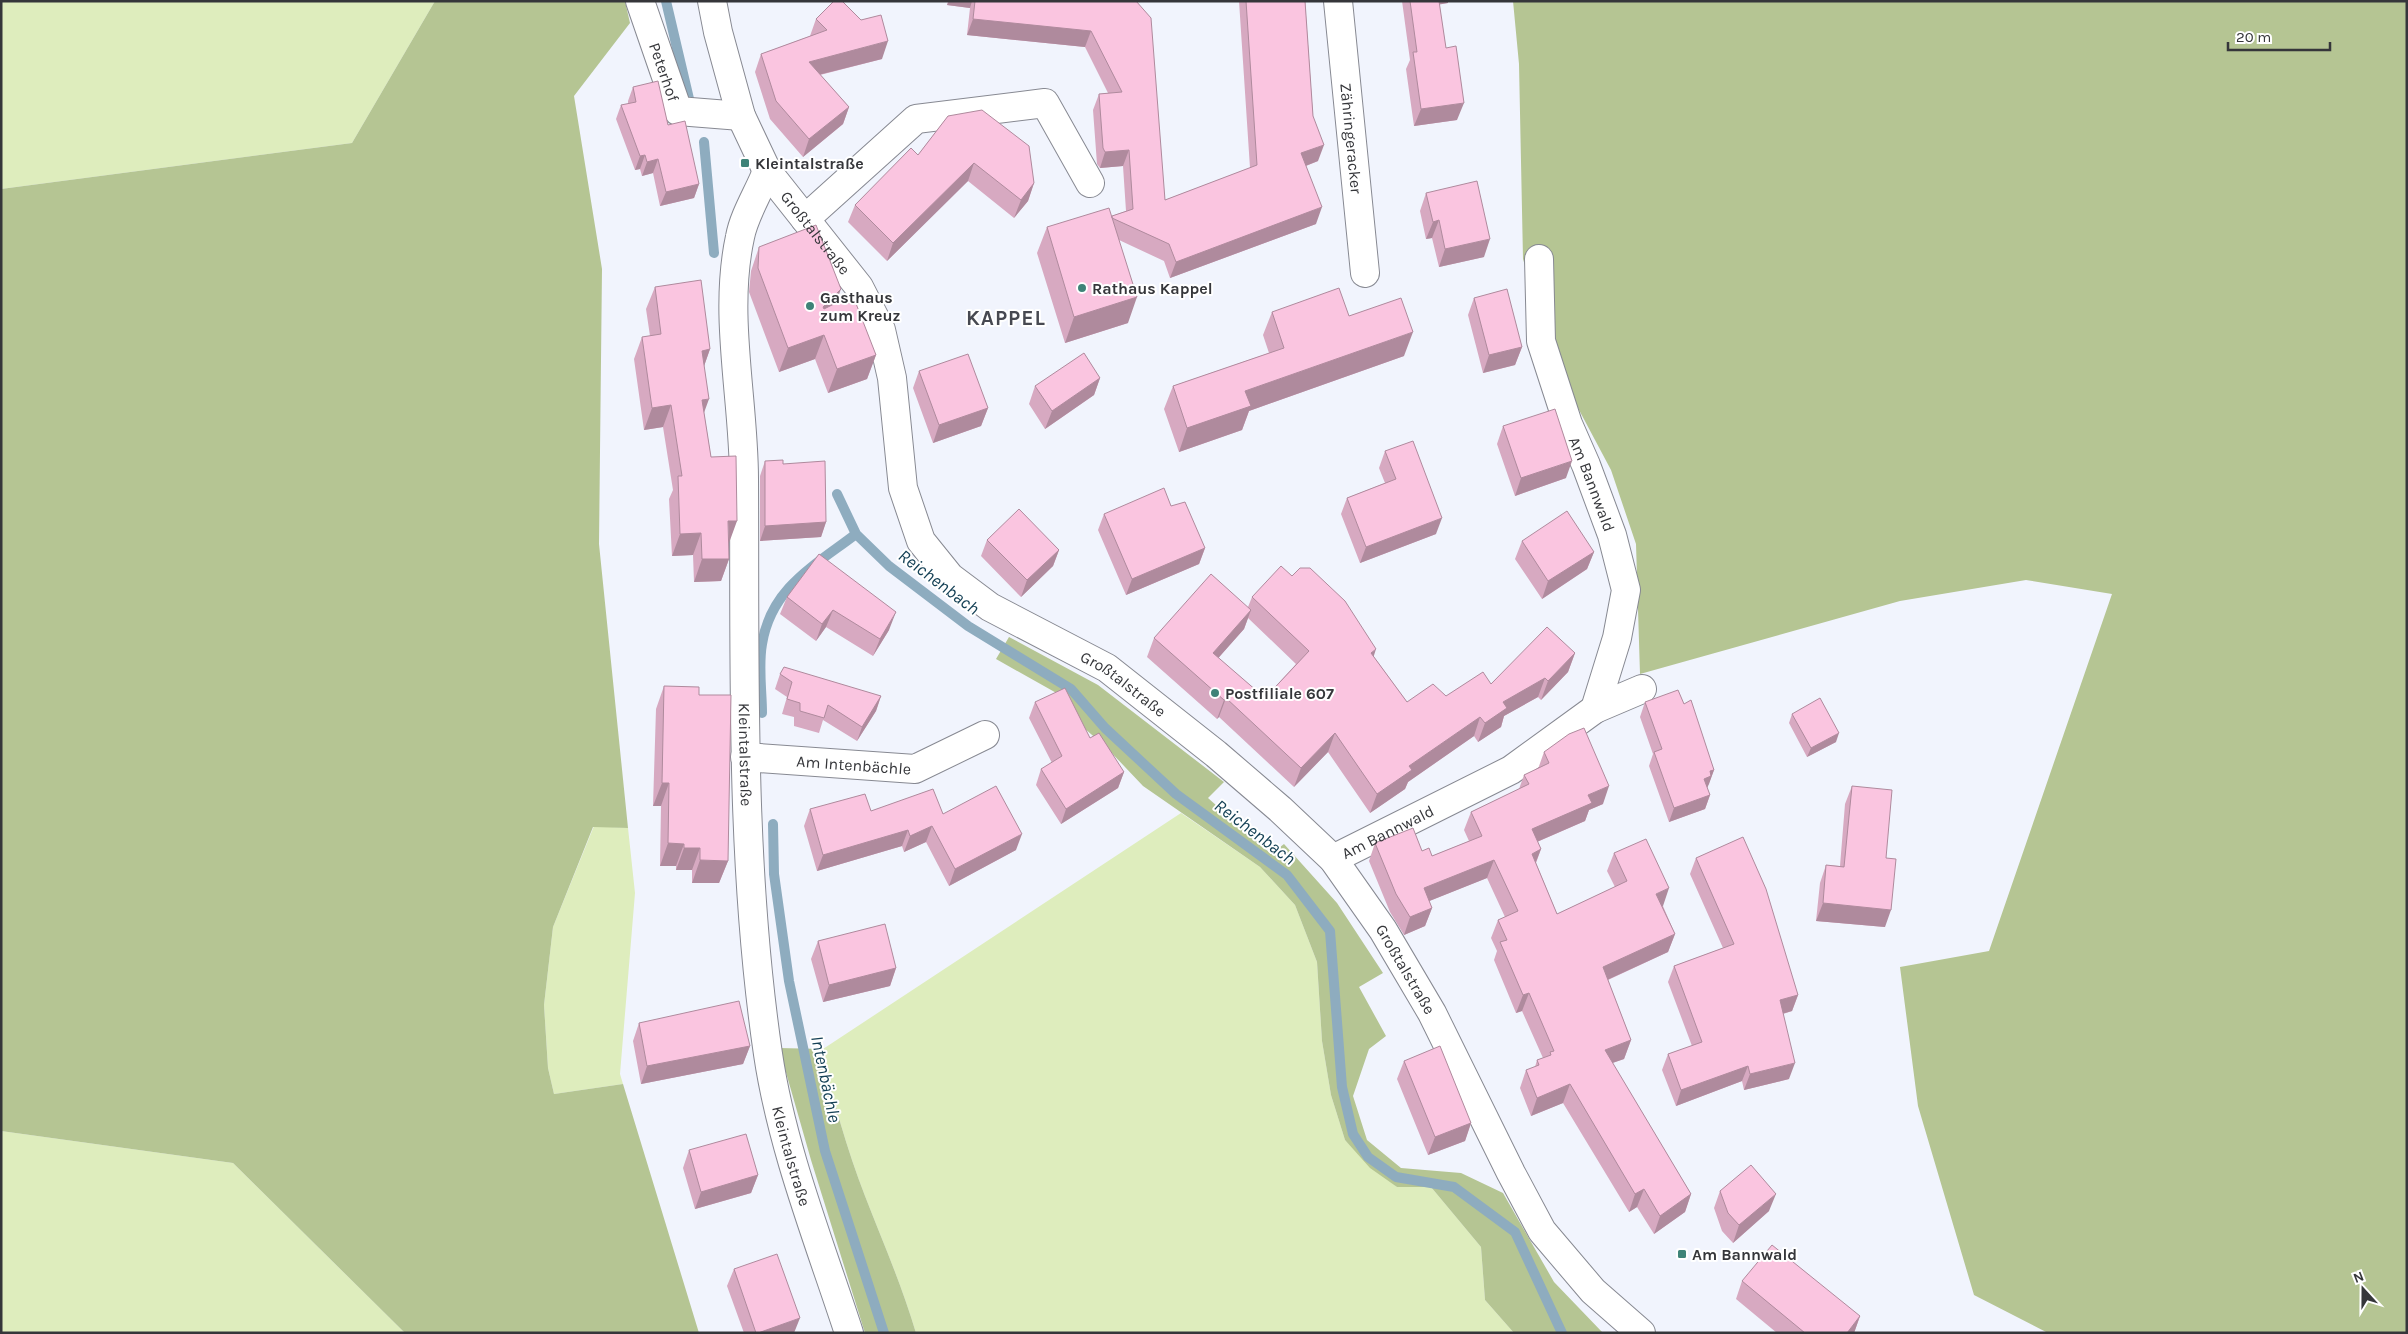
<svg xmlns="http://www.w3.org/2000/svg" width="2408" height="1334" font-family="Karla,sans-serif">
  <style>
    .green { fill: #deedbd }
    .forest { fill: #b5c593 }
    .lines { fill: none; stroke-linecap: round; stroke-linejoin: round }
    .stream { stroke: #8eacbf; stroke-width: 10 }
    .street-casing { stroke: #878992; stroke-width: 30 }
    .street { stroke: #fff; stroke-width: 28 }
    .wall { fill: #d7a9c1; fill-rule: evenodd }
    .shaded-wall { fill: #af8a9d }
    .building { fill: #fac5e0; stroke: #af8a9d }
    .poi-dot { fill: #3e8378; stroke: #fff; stroke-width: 2 }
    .labels { text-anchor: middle; stroke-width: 4; stroke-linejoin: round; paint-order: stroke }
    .street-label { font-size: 16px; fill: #35363a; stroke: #fff }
    .poi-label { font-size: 16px; font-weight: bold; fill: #35363a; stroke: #fff; text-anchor: start }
    .water-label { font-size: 18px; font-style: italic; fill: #154156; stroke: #fff }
    .district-label { font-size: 21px; font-weight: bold; letter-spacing: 1px; fill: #474951; stroke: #fff }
  </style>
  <rect width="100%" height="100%" fill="#f1f4fd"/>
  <!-- green -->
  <path class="green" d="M 1,1 L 435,1 L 352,143 L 1,189 Z
    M 1181,813 L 1260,867 L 1295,905 L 1317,962 L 1322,1041 L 1331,1095 L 1345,1140 L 1397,1187 L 1431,1187 L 1481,1247 L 1485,1300 L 1514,1333 L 916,1333 C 902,1286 883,1242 865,1196 C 847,1149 832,1099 823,1049 Z
    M 594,826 L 628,828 L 635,893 L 620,1074 L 623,1084 L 554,1094 L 548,1068 L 544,1005 L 553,927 Z
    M 1,1131 L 233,1163 L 405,1333 L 1,1333 Z"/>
  <!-- forest -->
  <path class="forest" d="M 435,1 L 625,1 L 630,23 L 574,96 L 602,269 L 599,544 L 628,828 L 593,827 L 553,927 L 544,1005 L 548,1068 L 554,1094 L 623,1084 L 699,1333 L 405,1333 L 233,1163 L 1,1131 L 1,189 L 352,143 Z
    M 1513,1 L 2407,1 L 2407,1333 L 2048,1333 L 1974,1295 L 1918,1106 L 1900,967 L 1989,951 L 2112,594 L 2026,580 L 1900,601 L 1640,674 L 1636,544 L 1611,470 L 1570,393 L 1546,336 L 1523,259 L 1519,64 Z
    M 1009,637 L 1098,685 L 1224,782 L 1208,798 L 1271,854 L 1284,844 L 1337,903 L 1383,973 L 1359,987 L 1386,1036 L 1369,1049 L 1353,1096 L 1367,1140 L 1401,1168 L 1461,1173 L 1503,1193 L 1554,1282 L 1603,1333 L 1514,1333 L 1485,1300 L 1481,1247 L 1431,1187 L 1397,1187 L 1370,1168 L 1345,1140 L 1331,1095 L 1322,1041 L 1317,962 L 1295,905 L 1260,867 L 1143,786 L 1107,748 L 1084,728 L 1060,695 L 996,659 Z
    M 779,1048 L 823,1049 C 832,1099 847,1149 865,1196 C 883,1242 902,1286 916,1333 L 865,1333 L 811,1160 Z"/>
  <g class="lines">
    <!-- stream -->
    <path class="stream" d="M 666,1 L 689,99
      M 704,142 L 714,253
      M 837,494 L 856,534 L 889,566 L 968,626 L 1071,689 L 1105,728 L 1176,794 L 1287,875 L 1330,931 L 1342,1087 L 1353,1134 L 1368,1157 L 1396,1177 L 1454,1187 L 1515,1232 L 1562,1333
      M 762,713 C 762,692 758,666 762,644 C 771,588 814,566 856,534
      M 773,824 L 774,874 L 789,981 L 825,1151 L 884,1333"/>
    <defs>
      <g id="street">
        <path id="s1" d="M 640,1 L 678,111 L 741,116"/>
        <path id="s2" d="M 712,1 L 718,32 L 741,116 L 767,171 L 859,287 L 881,330 L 892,378 L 903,488 L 921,541 L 950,577 L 990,607 L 1107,668 L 1216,754 L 1280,809 L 1333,859 L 1383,930 L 1432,1013 L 1511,1173 L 1542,1231 L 1593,1291 L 1641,1333"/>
        <path id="s3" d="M 1338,1 L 1365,273"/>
        <path id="s4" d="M 767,171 C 759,192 744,215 740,237 C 723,315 744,400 744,479 C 745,670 740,864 768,1054 C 782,1149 819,1241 849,1333"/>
        <path d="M 805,219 L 916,119 L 1045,103 L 1090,183"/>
        <path id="s5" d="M 1539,259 L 1541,341 L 1568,424 L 1586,465 L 1612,535 L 1626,590 L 1617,638 L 1595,709"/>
        <path id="s6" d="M 745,757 L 915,769 L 985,735"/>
        <path id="s7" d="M 1333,859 L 1511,770 L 1595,709 L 1642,689"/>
      </g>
    </defs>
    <!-- street casing -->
    <use href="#street" class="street-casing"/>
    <!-- street -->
    <use href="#street" class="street"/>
  </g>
  <!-- wall -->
  <path class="wall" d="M 948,1 L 1136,1 L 1165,200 L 1250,168 L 1239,1 L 1305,1 L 1313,116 L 1318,161 L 1306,166 L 1316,224 L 1170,278 L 1164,261 L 1119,240 L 1128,323 L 1065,343 L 1037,253 L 1047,227 L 1112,216 L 1126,211 L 1123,166 L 1100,168 L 1097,164 L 1093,110 L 1099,94 L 1108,93 L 1085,47 L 967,35 L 970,8 L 947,5 Z
    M 1402,1 L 1448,1 L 1448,3 L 1439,4 L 1457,120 L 1414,126 L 1406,69 L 1410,60 Z
    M 816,19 L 882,59 L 820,75 L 849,107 L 843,124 L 803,157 L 770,119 L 755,72 L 761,54 L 810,36 Z
    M 633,87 L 668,125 L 699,184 L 694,198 L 660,206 L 653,173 L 642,176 L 640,169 L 635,170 L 616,119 L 621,105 L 628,104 L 628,101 Z
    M 948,116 L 1034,183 L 1028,201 L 1014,218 L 968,181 L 887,261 L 848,222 L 855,205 L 918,155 Z
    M 1426,193 L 1484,257 L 1439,267 L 1432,238 L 1426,239 L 1420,211 Z
    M 759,247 L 836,303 L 846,304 L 876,355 L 867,379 L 828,393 L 815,359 L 779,372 L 749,292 L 751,271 Z
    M 655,287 L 710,349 L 704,366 L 704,413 L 711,457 L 728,543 L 729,559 L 721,581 L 694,582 L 693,555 L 672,556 L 669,499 L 673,490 L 663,427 L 644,430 L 634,359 L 642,337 L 650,336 L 646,309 Z
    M 1474,298 L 1522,347 L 1515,365 L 1483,373 L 1468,315 Z
    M 1272,312 L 1349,316 L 1404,356 L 1249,411 L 1242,430 L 1179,452 L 1164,409 L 1173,386 L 1269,353 L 1263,335 Z
    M 919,371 L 988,408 L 981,426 L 933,443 L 913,388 Z
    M 1100,378 L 1094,395 L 1045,429 L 1029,404 L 1035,386 Z
    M 1503,426 L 1566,478 L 1515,496 L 1497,444 Z
    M 1385,451 L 1436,534 L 1360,563 L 1341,514 L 1347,498 L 1385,483 L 1379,468 Z
    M 765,461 L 783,464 L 826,522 L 821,537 L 760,541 L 760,476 Z
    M 1171,506 L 1205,548 L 1199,564 L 1126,595 L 1098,530 L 1104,514 Z
    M 987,540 L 1059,550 L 1053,566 L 1021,597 L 981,556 Z
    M 1522,541 L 1594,552 L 1587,569 L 1542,599 L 1515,559 Z
    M 819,554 L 889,630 L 873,656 L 826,627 L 816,641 L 780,614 L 787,597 Z
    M 1252,597 L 1374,657 L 1407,702 L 1446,696 L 1491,684 L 1575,653 L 1568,672 L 1541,700 L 1538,697 L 1504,716 L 1501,727 L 1478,742 L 1474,736 L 1408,782 L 1405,789 L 1370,813 L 1328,752 L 1294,787 L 1219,717 L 1217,719 L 1147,657 L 1154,638 L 1248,607 ZM 1248,618 L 1296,664 L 1265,698 L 1218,658 L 1244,629 Z
    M 780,674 L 881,696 L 876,711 L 857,741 L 823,720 L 819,733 L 794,726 L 794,717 L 782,714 L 787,697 L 775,689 Z
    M 664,686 L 699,695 L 728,861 L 719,883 L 692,883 L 692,870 L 676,870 L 676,866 L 660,866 L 661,806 L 653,806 L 656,709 Z
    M 1035,702 L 1090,738 L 1124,772 L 1118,788 L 1061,824 L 1036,785 L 1041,769 L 1052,763 L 1029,718 Z
    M 1645,702 L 1684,704 L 1714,770 L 1707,788 L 1710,795 L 1705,809 L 1669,822 L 1649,766 L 1653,754 L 1640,717 Z
    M 1792,714 L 1836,742 L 1807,757 L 1789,723 Z
    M 1544,752 L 1603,804 L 1589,810 L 1585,821 L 1537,842 L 1541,849 L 1536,863 L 1557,914 L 1615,887 L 1607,871 L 1614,853 L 1663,906 L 1675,934 L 1668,952 L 1608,980 L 1631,1040 L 1624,1059 L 1612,1063 L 1691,1194 L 1685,1212 L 1654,1234 L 1637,1207 L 1629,1212 L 1563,1103 L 1531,1116 L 1520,1088 L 1526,1070 L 1535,1067 L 1537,1060 L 1543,1058 L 1522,1011 L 1516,1013 L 1494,960 L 1497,951 L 1491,938 L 1498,920 L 1505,917 L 1487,878 L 1429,901 L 1432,908 L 1425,926 L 1404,935 L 1390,912 L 1369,861 L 1375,843 L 1422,851 L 1432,856 L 1469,841 L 1464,830 L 1471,812 L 1519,789 L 1524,775 L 1538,769 Z
    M 1852,786 L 1886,858 L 1885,927 L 1816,921 L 1820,883 L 1826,865 L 1840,866 L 1845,804 Z
    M 810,809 L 943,814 L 1016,850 L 949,886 L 926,842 L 904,852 L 902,846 L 817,871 L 804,826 Z
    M 1696,858 L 1798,995 L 1792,1011 L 1783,1014 L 1789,1079 L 1744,1090 L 1742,1081 L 1676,1106 L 1662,1070 L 1668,1054 L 1692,1046 L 1668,982 L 1674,966 L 1723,948 L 1690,874 Z
    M 818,941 L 896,968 L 890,986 L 823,1002 L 811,959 Z
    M 639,1023 L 750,1046 L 743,1064 L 641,1084 L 633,1041 Z
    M 1404,1061 L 1471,1123 L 1465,1141 L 1428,1155 L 1397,1079 Z
    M 689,1150 L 758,1175 L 751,1193 L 695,1209 L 683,1168 Z
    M 1720,1191 L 1769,1211 L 1733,1243 L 1722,1231 L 1714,1208 Z
    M 734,1269 L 794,1333 L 744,1333 L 727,1286 Z
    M 1742,1281 L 1860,1316 L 1854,1333 L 1777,1333 L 1736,1299 Z"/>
  <!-- shaded-wall -->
  <path class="shaded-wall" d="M 949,1 L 972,1 L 970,8 L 947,5 Z
    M 1432,1 L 1448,1 L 1448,3 L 1431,6 Z
    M 973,19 L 1091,31 L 1085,47 L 967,35 Z
    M 888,41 L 882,59 L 802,79 L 809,62 Z
    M 1464,103 L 1457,120 L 1414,126 L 1421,109 Z
    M 849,107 L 843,124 L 803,157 L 809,139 Z
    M 1324,145 L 1318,161 L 1295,170 L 1301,153 Z
    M 1129,150 L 1123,166 L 1100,168 L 1105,152 Z
    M 645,155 L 640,169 L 635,170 L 640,156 Z
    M 658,159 L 653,173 L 642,176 L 647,162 Z
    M 974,163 L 968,181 L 887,261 L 893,243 Z
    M 1034,183 L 1028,201 L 1014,218 L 1021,200 Z
    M 699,184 L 694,198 L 660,206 L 666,192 Z
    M 1322,207 L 1316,224 L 1170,278 L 1176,262 Z
    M 1439,220 L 1432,238 L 1426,239 L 1433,222 Z
    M 1490,239 L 1484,257 L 1439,267 L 1445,249 Z
    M 841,289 L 832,313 L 814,330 L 823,307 Z
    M 1137,297 L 1128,323 L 1065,343 L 1074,317 Z
    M 1413,332 L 1404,356 L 1249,411 L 1242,430 L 1179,452 L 1187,428 L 1245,391 Z
    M 824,335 L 815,359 L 779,372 L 788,348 Z
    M 1522,347 L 1515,365 L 1483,373 L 1489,355 Z
    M 710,349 L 702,372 L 702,351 Z
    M 876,355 L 867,379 L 828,393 L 837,369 Z
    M 1100,378 L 1094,395 L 1045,429 L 1052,411 Z
    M 709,399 L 701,421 L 702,400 Z
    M 671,405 L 663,427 L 644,430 L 652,408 Z
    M 988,408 L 981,426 L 933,443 L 939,425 Z
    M 1572,461 L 1566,478 L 1515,496 L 1521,478 Z
    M 1442,518 L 1436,534 L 1360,563 L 1366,547 Z
    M 728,521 L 737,521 L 729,543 Z
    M 826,522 L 821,537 L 760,541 L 765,526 Z
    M 701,533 L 693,555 L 672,556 L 680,534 Z
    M 1205,548 L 1199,564 L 1126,595 L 1132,579 Z
    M 1059,550 L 1053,566 L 1021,597 L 1027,580 Z
    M 1594,552 L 1587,569 L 1542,599 L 1548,581 Z
    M 702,559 L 729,559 L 721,581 L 694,582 Z
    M 833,610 L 826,627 L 816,641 L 822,624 Z
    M 1251,610 L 1244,629 L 1206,672 L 1213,653 Z
    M 896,612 L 889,630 L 873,656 L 880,639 Z
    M 1376,649 L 1370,668 L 1371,653 Z
    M 1575,653 L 1568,672 L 1541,700 L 1548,681 Z
    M 1545,678 L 1538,697 L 1504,716 L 1501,727 L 1478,742 L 1485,723 L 1503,702 Z
    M 881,696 L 876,711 L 857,741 L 862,727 Z
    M 1226,698 L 1219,717 L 1217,719 L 1224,700 Z
    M 1480,717 L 1474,736 L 1408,782 L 1405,789 L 1370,813 L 1377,794 L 1409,766 Z
    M 1335,733 L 1328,752 L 1294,787 L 1301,768 Z
    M 1839,733 L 1836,742 L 1807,757 L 1811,748 Z
    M 1714,770 L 1709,784 L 1706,790 L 1704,779 L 1710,771 Z
    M 1124,772 L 1118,788 L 1061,824 L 1066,809 Z
    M 662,783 L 669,783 L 661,806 L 653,806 Z
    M 1609,786 L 1603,804 L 1589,810 L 1585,821 L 1525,847 L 1532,829 L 1588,795 Z
    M 1710,795 L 1705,809 L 1669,822 L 1674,808 Z
    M 932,826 L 926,842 L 904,852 L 910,836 Z
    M 908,830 L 902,846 L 817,871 L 823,855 Z
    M 1022,834 L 1016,850 L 949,886 L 955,869 Z
    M 668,843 L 684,844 L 676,866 L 660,866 Z
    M 684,848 L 700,848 L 692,870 L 676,870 Z
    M 1541,849 L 1534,867 L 1532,854 Z
    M 700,860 L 728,861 L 719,883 L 692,883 Z
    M 1494,860 L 1487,878 L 1417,906 L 1424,888 Z
    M 1669,888 L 1663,906 L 1649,912 L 1656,894 Z
    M 1823,903 L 1891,910 L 1885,927 L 1816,921 Z
    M 1432,908 L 1425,926 L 1404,935 L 1410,917 Z
    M 1675,934 L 1668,952 L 1596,985 L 1603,967 Z
    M 896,968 L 890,986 L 823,1002 L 829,985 Z
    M 1529,993 L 1522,1011 L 1516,1013 L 1523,995 Z
    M 1798,995 L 1792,1011 L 1774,1016 L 1780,1000 Z
    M 1631,1040 L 1624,1059 L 1598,1068 L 1605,1050 Z
    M 750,1046 L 743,1064 L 641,1084 L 647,1066 Z
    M 1795,1063 L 1789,1079 L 1744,1090 L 1750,1074 Z
    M 1748,1066 L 1742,1081 L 1676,1106 L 1681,1090 Z
    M 1570,1084 L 1563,1103 L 1531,1116 L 1537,1098 Z
    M 1471,1123 L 1465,1141 L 1428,1155 L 1435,1137 Z
    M 758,1175 L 751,1193 L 695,1209 L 701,1192 Z
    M 1644,1189 L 1637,1207 L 1629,1212 L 1635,1194 Z
    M 1691,1194 L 1685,1212 L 1654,1234 L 1660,1216 Z
    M 1776,1194 L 1769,1211 L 1733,1243 L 1739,1225 Z
    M 1860,1316 L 1854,1333 L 1847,1333 Z
    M 800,1318 L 794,1333 L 758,1333 Z"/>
  <!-- building -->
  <path class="building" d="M 834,1 L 842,1 L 861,20 L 881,15 L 888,41 L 809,62 L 849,107 L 809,139 L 776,101 L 761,54 L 827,30 L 816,19 Z
    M 975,1 L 1136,1 L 1151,18 L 1165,200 L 1257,165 L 1246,1 L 1305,1 L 1313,116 L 1324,145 L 1301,153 L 1322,207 L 1176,262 L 1169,244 L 1112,218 L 1112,216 L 1133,209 L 1129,150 L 1105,152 L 1103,148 L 1099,94 L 1122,92 L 1091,31 L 973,19 Z
    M 1410,1 L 1439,1 L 1446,48 L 1456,46 L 1464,103 L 1421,109 L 1413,52 L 1417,52 Z
    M 658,81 L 668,125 L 685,121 L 699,184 L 666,192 L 658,159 L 647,162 L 645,155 L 640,156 L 621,105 L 636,102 L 633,87 Z
    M 982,110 L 1029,146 L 1034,183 L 1021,200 L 974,163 L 893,243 L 855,205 L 911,148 L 918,155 L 948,116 Z
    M 1477,181 L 1490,239 L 1445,249 L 1439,220 L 1433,222 L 1426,193 Z
    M 1109,208 L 1137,297 L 1074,317 L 1047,227 Z
    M 816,225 L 841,289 L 823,307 L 824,309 L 844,299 L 846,304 L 855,301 L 876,355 L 837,369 L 824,335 L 788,348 L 758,268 L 759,247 Z
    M 701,280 L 710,349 L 702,351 L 709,399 L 702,400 L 711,457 L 736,456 L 737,521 L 728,521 L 729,559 L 702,559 L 701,533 L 680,534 L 678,476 L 682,476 L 671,405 L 652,408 L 642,337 L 661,334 L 655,287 Z
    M 1339,288 L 1349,316 L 1401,298 L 1413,332 L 1245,391 L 1251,406 L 1187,428 L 1173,386 L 1284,348 L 1272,312 Z
    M 1507,289 L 1522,347 L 1489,355 L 1474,298 Z
    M 1084,353 L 1100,378 L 1052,411 L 1035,386 Z
    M 968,354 L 988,408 L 939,425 L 919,371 Z
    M 1555,409 L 1572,461 L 1521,478 L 1503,426 Z
    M 1413,441 L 1442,518 L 1366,547 L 1347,498 L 1396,479 L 1385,451 Z
    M 783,460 L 783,464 L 825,461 L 826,522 L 765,526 L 765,461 Z
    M 1164,488 L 1171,506 L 1185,502 L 1205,548 L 1132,579 L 1104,514 Z
    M 1019,509 L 1059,550 L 1027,580 L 987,540 Z
    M 1567,511 L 1594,552 L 1548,581 L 1522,541 Z
    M 819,554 L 896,612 L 880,639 L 833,610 L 822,624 L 787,597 Z
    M 1281,566 L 1292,576 L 1300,568 L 1310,568 L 1345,601 L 1376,649 L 1371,653 L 1407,702 L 1433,684 L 1446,696 L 1483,672 L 1491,684 L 1547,627 L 1575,653 L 1548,681 L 1545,678 L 1503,702 L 1507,708 L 1485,723 L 1480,717 L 1409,766 L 1412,770 L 1377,794 L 1335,733 L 1301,768 L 1226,698 L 1224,700 L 1154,638 L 1211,574 L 1251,610 L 1213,653 L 1265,698 L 1309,651 L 1252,597 Z
    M 784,667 L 881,696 L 862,727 L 828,705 L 824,718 L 800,711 L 800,703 L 787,699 L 792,682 L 780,674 Z
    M 664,686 L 699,687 L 699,695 L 731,695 L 728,861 L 700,860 L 700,848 L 684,848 L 684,844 L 668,843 L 669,783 L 662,783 Z
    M 1065,688 L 1090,738 L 1099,733 L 1124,772 L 1066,809 L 1041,769 L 1062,756 L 1035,702 Z
    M 1678,690 L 1684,704 L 1691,700 L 1714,770 L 1710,771 L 1711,776 L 1704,779 L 1710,795 L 1674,808 L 1654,752 L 1662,749 L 1645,702 Z
    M 1820,698 L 1839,733 L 1811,748 L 1792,714 Z
    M 1584,728 L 1609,786 L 1588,795 L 1592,803 L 1532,829 L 1541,849 L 1532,854 L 1557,914 L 1627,881 L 1614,853 L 1646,839 L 1669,888 L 1656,894 L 1675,934 L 1603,967 L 1631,1040 L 1605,1050 L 1691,1194 L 1660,1216 L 1644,1189 L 1635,1194 L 1570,1084 L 1537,1098 L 1526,1070 L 1539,1065 L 1537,1060 L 1551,1055 L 1550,1052 L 1554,1051 L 1529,993 L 1523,995 L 1500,942 L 1507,940 L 1498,920 L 1518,911 L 1494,860 L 1424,888 L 1432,908 L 1410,917 L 1396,894 L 1375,843 L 1413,828 L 1422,851 L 1429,848 L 1432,856 L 1482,836 L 1471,812 L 1529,784 L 1524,775 L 1549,763 L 1544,752 L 1569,734 Z
    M 996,786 L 1022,834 L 955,869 L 932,826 L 910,836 L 908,830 L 823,855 L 810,809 L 865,794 L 871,811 L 933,789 L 943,814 Z
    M 1852,786 L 1892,790 L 1886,858 L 1896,859 L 1891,910 L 1823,903 L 1826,865 L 1844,867 Z
    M 1743,837 L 1766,889 L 1798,995 L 1780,1000 L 1795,1063 L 1750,1074 L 1748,1066 L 1681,1090 L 1668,1054 L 1702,1042 L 1674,966 L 1734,944 L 1696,858 Z
    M 885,924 L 896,968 L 829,985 L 818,941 Z
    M 739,1001 L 750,1046 L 647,1066 L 639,1023 Z
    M 1440,1046 L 1471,1123 L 1435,1137 L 1404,1061 Z
    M 746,1134 L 758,1175 L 701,1192 L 689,1150 Z
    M 1751,1165 L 1776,1194 L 1739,1225 L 1728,1213 L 1720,1191 Z
    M 1772,1245 L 1860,1316 L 1847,1333 L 1805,1333 L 1742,1281 Z
    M 777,1254 L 800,1318 L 758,1333 L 756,1333 L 734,1269 Z"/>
  <!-- markers -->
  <g class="poi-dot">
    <rect x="740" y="158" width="10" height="10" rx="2.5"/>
    <circle cx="1082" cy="288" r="5"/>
    <circle cx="810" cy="306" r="5"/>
    <circle cx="1215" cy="693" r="5"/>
    <rect x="1677" y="1249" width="10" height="10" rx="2.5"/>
  </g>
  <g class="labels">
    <!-- street labels -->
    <g class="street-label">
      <text dy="6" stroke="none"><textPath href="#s1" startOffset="75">Peterhof</textPath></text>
      <text dy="6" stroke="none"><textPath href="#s3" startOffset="138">Zähringeracker</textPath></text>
      <text dy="6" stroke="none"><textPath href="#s2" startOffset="258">Großtalstraße</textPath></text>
      <text dy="6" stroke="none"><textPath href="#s5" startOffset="234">Am Bannwald</textPath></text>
      <text dy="6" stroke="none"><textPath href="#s2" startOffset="842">Großtalstraße</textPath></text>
      <text dy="6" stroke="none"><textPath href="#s4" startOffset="590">Kleintalstraße</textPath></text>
      <text dy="6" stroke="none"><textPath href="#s6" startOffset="109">Am Intenbächle</textPath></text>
      <text dy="6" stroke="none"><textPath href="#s7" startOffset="61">Am Bannwald</textPath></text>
      <text dy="6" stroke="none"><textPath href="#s2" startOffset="1248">Großtalstraße</textPath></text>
      <text dy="6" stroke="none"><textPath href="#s4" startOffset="995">Kleintalstraße</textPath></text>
    </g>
    <!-- poi labels -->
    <g class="poi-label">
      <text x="755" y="169">Kleintalstraße</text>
      <text x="1092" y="294">Rathaus Kappel</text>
      <text x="820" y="303">Gasthaus<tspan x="820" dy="18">zum Kreuz</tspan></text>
      <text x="1225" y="699">Postfiliale 607</text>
      <text x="1692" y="1260">Am Bannwald</text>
    </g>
    <!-- water labels -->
    <g class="water-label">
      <text transform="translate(939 582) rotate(37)" y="6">Reichenbach</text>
      <text transform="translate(1255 832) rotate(37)" y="6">Reichenbach</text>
      <text transform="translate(826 1079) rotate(78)" y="6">Intenbächle</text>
    </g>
    <!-- district labels -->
    <g class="district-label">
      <text x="1006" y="325">KAPPEL</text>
    </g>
  </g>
  <!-- border -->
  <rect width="2408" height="1334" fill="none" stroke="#35363a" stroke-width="5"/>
  <!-- north arrow -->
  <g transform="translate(2363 1289) rotate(339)" stroke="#ffffff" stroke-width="4" paint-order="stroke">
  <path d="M0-4L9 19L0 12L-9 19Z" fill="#35363a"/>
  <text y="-8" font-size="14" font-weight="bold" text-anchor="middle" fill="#35363a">N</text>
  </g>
  <!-- scale -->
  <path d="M2228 42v8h102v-8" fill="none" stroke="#35363a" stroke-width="2.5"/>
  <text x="2236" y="42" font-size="15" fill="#35363a" stroke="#ffffff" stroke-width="4" paint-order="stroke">20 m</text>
</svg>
